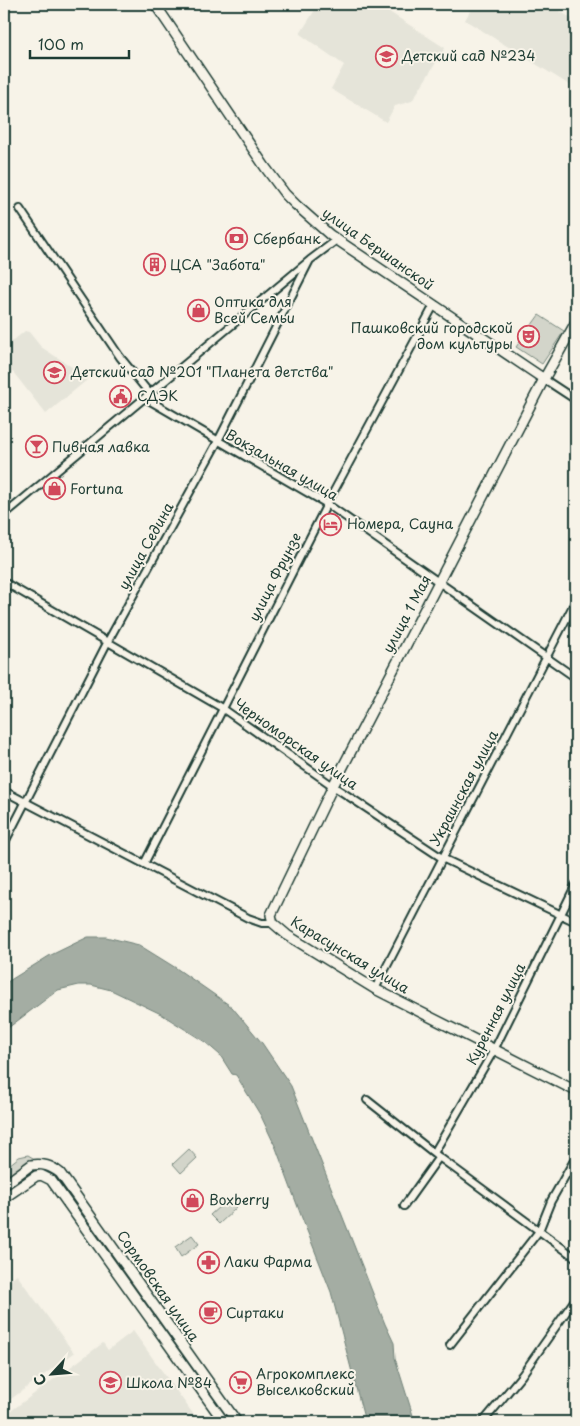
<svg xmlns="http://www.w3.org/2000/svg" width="580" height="1426" font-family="'Playpen Sans',sans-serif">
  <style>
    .built { fill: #e5e4d9 }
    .green { fill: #d3d5ca; stroke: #79897f }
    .water { fill: #a4ada3; stroke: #6f8077 }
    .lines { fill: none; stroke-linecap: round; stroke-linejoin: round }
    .street-casing { stroke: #1f3d34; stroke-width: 10 }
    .secondary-casing { stroke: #1f3d34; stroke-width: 12 }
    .street { stroke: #f7f3e8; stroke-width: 6 }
    .secondary { stroke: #f7f3e8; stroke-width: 9 }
    .labels { text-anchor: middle; stroke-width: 4; stroke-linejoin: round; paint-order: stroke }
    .poi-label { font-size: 14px; fill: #1f3d34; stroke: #f7f3e8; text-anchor: start }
    .street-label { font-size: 14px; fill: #1f3d34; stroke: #f7f3e8 }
  </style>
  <rect width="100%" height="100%" fill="#f7f3e8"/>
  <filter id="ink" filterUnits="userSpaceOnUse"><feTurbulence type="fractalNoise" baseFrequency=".02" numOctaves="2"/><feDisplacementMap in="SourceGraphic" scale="10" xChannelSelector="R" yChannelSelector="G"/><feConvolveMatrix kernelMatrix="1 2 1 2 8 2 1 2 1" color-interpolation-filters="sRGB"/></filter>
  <g filter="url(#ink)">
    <!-- built -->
    <path class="built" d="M 324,4 L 377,4 L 445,48 L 412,101 L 395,106 L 386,122 L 331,89 L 344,65 L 300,34 L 318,5 Z
      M 474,4 L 548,4 L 576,21 L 576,89 L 465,20 Z
      M 25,331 L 29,332 L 41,347 L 72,367 L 80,370 L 99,370 L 46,414 L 13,372 L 11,373 L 4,364 L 4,348 Z
      M 17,1275 L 74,1353 L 4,1404 L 4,1285 Z
      M 133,1331 L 199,1422 L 4,1422 L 4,1416 L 103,1343 L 108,1350 Z"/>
    <!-- green -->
    <path class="green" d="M 539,315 L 564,331 L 542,364 L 516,347 Z
      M 189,1149 L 197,1158 L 181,1173 L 173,1164 Z
      M 28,1155 L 33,1158 L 4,1180 L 4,1169 L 19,1157 Z
      M 60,1179 L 204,1382 L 203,1383 L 200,1382 L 60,1183 L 58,1181 Z
      M 228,1199 L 236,1208 L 219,1224 L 210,1215 Z
      M 192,1235 L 199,1244 L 181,1257 L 175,1247 Z"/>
    <!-- water -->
    <path class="water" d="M 88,937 L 106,937 L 139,945 L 176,968 L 232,1007 L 262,1043 L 291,1086 L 385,1324 L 394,1343 L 395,1358 L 415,1422 L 365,1422 L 331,1292 L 302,1218 L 276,1148 L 261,1116 L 236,1075 L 232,1074 L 220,1055 L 205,1042 L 161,1014 L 111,990 L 91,985 L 79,985 L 58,990 L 4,1031 L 4,984 L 49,956 Z"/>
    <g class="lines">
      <defs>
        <path id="street" d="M 20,209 L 120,357 L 150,394
          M 544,379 L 576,400
          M 145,398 L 327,504 L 576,678
          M 4,515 L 310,260 L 338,239
          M 4,582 L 222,708 L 333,786 L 442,858 L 576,922
          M 4,791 L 248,918 L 262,923 L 273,923
          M 4,844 L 107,643 L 218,441 L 310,260
          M 144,864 L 327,504 L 434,305
          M 375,989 L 576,600
          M 367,1100 L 439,1157 L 576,1258
          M 434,1153 L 494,1050 L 576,884
          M 404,1206 L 439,1157
          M 450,1345 L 539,1231 L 551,1201 L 576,1157
          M 483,1422 L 522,1375 L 576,1298"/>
        <path id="secondary" d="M 155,4 L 265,167 L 285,194 L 296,205 L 330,235 L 544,379
          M 576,322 L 544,379 L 333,786 L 271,915 L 273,923 L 287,935 L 375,989 L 576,1091
          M 4,1185 L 31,1165 C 43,1163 51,1166 60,1173 L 237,1422
          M 4,1198 L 36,1176 L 41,1175 L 51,1180 L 224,1422"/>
      </defs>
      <!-- street casing -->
      <use href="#street" class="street-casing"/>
      <!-- secondary casing -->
      <use href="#secondary" class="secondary-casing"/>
      <!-- street -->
      <use href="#street" class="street"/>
      <!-- secondary -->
      <use href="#secondary" class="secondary"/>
    </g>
  </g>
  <!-- icons -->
  <defs>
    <symbol id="school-ring" viewBox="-11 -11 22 22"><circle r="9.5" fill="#f7f3e8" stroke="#d1495b" stroke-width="1.5"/><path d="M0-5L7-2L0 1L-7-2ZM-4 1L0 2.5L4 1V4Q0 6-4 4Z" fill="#d1495b"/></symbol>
    <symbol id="bank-ring" viewBox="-11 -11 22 22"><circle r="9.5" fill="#f7f3e8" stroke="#d1495b" stroke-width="1.5"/><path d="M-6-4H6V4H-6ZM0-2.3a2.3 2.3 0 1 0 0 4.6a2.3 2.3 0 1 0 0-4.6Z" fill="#d1495b"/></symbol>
    <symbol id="building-ring" viewBox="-11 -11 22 22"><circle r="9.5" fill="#f7f3e8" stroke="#d1495b" stroke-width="1.5"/><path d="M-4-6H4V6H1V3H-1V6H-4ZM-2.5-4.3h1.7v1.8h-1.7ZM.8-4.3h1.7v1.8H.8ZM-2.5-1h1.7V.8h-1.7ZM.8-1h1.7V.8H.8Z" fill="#d1495b"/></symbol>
    <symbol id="shop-ring" viewBox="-11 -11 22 22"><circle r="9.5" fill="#f7f3e8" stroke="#d1495b" stroke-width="1.5"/><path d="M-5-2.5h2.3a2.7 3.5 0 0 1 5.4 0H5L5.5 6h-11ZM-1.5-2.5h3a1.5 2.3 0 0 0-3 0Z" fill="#d1495b"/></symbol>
    <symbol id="theatre-ring" viewBox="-11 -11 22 22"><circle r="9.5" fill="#f7f3e8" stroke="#d1495b" stroke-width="1.5"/><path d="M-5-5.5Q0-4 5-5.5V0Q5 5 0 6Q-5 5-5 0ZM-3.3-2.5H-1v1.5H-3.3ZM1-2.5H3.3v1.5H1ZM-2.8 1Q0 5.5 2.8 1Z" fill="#d1495b"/></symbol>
    <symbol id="civic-ring" viewBox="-11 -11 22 22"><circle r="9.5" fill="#f7f3e8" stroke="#d1495b" stroke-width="1.5"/><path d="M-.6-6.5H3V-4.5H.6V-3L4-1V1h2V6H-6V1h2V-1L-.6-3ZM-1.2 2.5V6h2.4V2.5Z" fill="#d1495b"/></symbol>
    <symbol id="bar-ring" viewBox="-11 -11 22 22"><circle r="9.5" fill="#f7f3e8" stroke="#d1495b" stroke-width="1.5"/><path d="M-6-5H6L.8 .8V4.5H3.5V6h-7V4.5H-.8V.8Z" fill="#d1495b"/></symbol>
    <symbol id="hotel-ring" viewBox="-11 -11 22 22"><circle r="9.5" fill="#f7f3e8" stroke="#d1495b" stroke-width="1.5"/><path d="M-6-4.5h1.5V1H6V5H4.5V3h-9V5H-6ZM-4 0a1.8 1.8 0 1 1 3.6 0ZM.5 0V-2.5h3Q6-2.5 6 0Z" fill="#d1495b"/></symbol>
    <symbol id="pharmacy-ring" viewBox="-11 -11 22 22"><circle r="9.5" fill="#f7f3e8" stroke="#d1495b" stroke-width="1.5"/><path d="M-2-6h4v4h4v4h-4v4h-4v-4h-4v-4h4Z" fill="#d1495b"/></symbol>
    <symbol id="cafe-ring" viewBox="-11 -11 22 22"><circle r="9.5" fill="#f7f3e8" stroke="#d1495b" stroke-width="1.5"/><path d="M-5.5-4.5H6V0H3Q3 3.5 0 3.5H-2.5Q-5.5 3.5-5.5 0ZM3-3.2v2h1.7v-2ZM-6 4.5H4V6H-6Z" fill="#d1495b"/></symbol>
    <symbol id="supermarket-ring" viewBox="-11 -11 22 22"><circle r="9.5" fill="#f7f3e8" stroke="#d1495b" stroke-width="1.5"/><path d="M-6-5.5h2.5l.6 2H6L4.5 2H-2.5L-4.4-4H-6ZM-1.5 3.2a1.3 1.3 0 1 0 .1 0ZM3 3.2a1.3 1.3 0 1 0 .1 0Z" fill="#d1495b"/></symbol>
  </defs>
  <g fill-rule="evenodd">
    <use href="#school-ring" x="374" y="44" width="25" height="25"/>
    <use href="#bank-ring" x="224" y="226" width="25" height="25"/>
    <use href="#building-ring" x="142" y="252" width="25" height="25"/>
    <use href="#shop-ring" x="186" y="298" width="25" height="25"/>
    <use href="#theatre-ring" x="516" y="324" width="25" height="25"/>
    <use href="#school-ring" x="42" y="360" width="25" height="25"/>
    <use href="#civic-ring" x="108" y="384" width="25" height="25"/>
    <use href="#bar-ring" x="24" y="434" width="25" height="25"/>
    <use href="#shop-ring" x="42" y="476" width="25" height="25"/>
    <use href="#hotel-ring" x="318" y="512" width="25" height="25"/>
    <use href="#shop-ring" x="180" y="1188" width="25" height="25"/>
    <use href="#pharmacy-ring" x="196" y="1250" width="25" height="25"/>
    <use href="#cafe-ring" x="198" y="1300" width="25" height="25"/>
    <use href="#supermarket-ring" x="228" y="1370" width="25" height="25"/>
    <use href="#school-ring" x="98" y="1370" width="25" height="25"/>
  </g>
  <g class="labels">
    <!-- poi labels -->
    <g class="poi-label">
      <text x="402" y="61">Детский сад №234</text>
      <text x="253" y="244">Сбербанк</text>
      <text x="170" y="270">ЦСА "Забота"</text>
      <text x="214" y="307">Оптика для<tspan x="214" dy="16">Всей Семьи</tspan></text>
      <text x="513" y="333" text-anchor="end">Пашковский городской<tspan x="513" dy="16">дом культуры</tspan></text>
      <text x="71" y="377">Детский сад №201 "Планета детства"</text>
      <text x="137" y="401">СДЭК</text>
      <text x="52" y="452">Пивная лавка</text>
      <text x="70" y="494">Fortuna</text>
      <text x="347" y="529">Номера, Сауна</text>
      <text x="209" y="1205">Boxberry</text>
      <text x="224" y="1267">Лаки Фарма</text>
      <text x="226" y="1318">Сиртаки</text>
      <text x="256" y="1379">Агрокомплекс<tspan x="256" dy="16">Выселковский</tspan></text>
      <text x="126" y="1388">Школа №84</text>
    </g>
    <!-- street labels -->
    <g class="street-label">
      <text transform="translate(378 249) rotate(35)" y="5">улица Бершанской</text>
      <text transform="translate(282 465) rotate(30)" y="5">Вокзальная улица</text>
      <text transform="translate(146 546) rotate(-61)" y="5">улица Седина</text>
      <text transform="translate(275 577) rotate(-63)" y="5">улица Фрунзе</text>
      <text transform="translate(407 614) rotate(-62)" y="5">улица 1 Мая</text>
      <text transform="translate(296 744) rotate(35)" y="5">Черноморская улица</text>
      <text transform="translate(464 788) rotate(-62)" y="5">Украинская улица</text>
      <text transform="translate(350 955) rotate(31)" y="5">Карасунская улица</text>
      <text transform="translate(496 1014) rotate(-63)" y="5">Куренная улица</text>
      <text transform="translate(158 1286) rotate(55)" y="5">Сормовская улица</text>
    </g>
  </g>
  <!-- margin -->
  <rect width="580" height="1426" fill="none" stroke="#f7f3e8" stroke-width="20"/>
  <rect x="10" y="10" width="560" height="1406" fill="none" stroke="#1f3d34" stroke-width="2" filter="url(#ink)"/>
  <!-- north arrow -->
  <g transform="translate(52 1374) rotate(244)" stroke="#f7f3e8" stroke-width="4" paint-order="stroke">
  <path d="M0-4L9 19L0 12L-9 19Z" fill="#1f3d34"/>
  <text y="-8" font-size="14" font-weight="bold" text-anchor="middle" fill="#1f3d34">С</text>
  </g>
  <!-- scale -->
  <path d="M30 50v8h99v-8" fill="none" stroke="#1f3d34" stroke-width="2.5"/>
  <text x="38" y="50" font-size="15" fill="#1f3d34" stroke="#f7f3e8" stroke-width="4" paint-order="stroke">100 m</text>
</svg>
